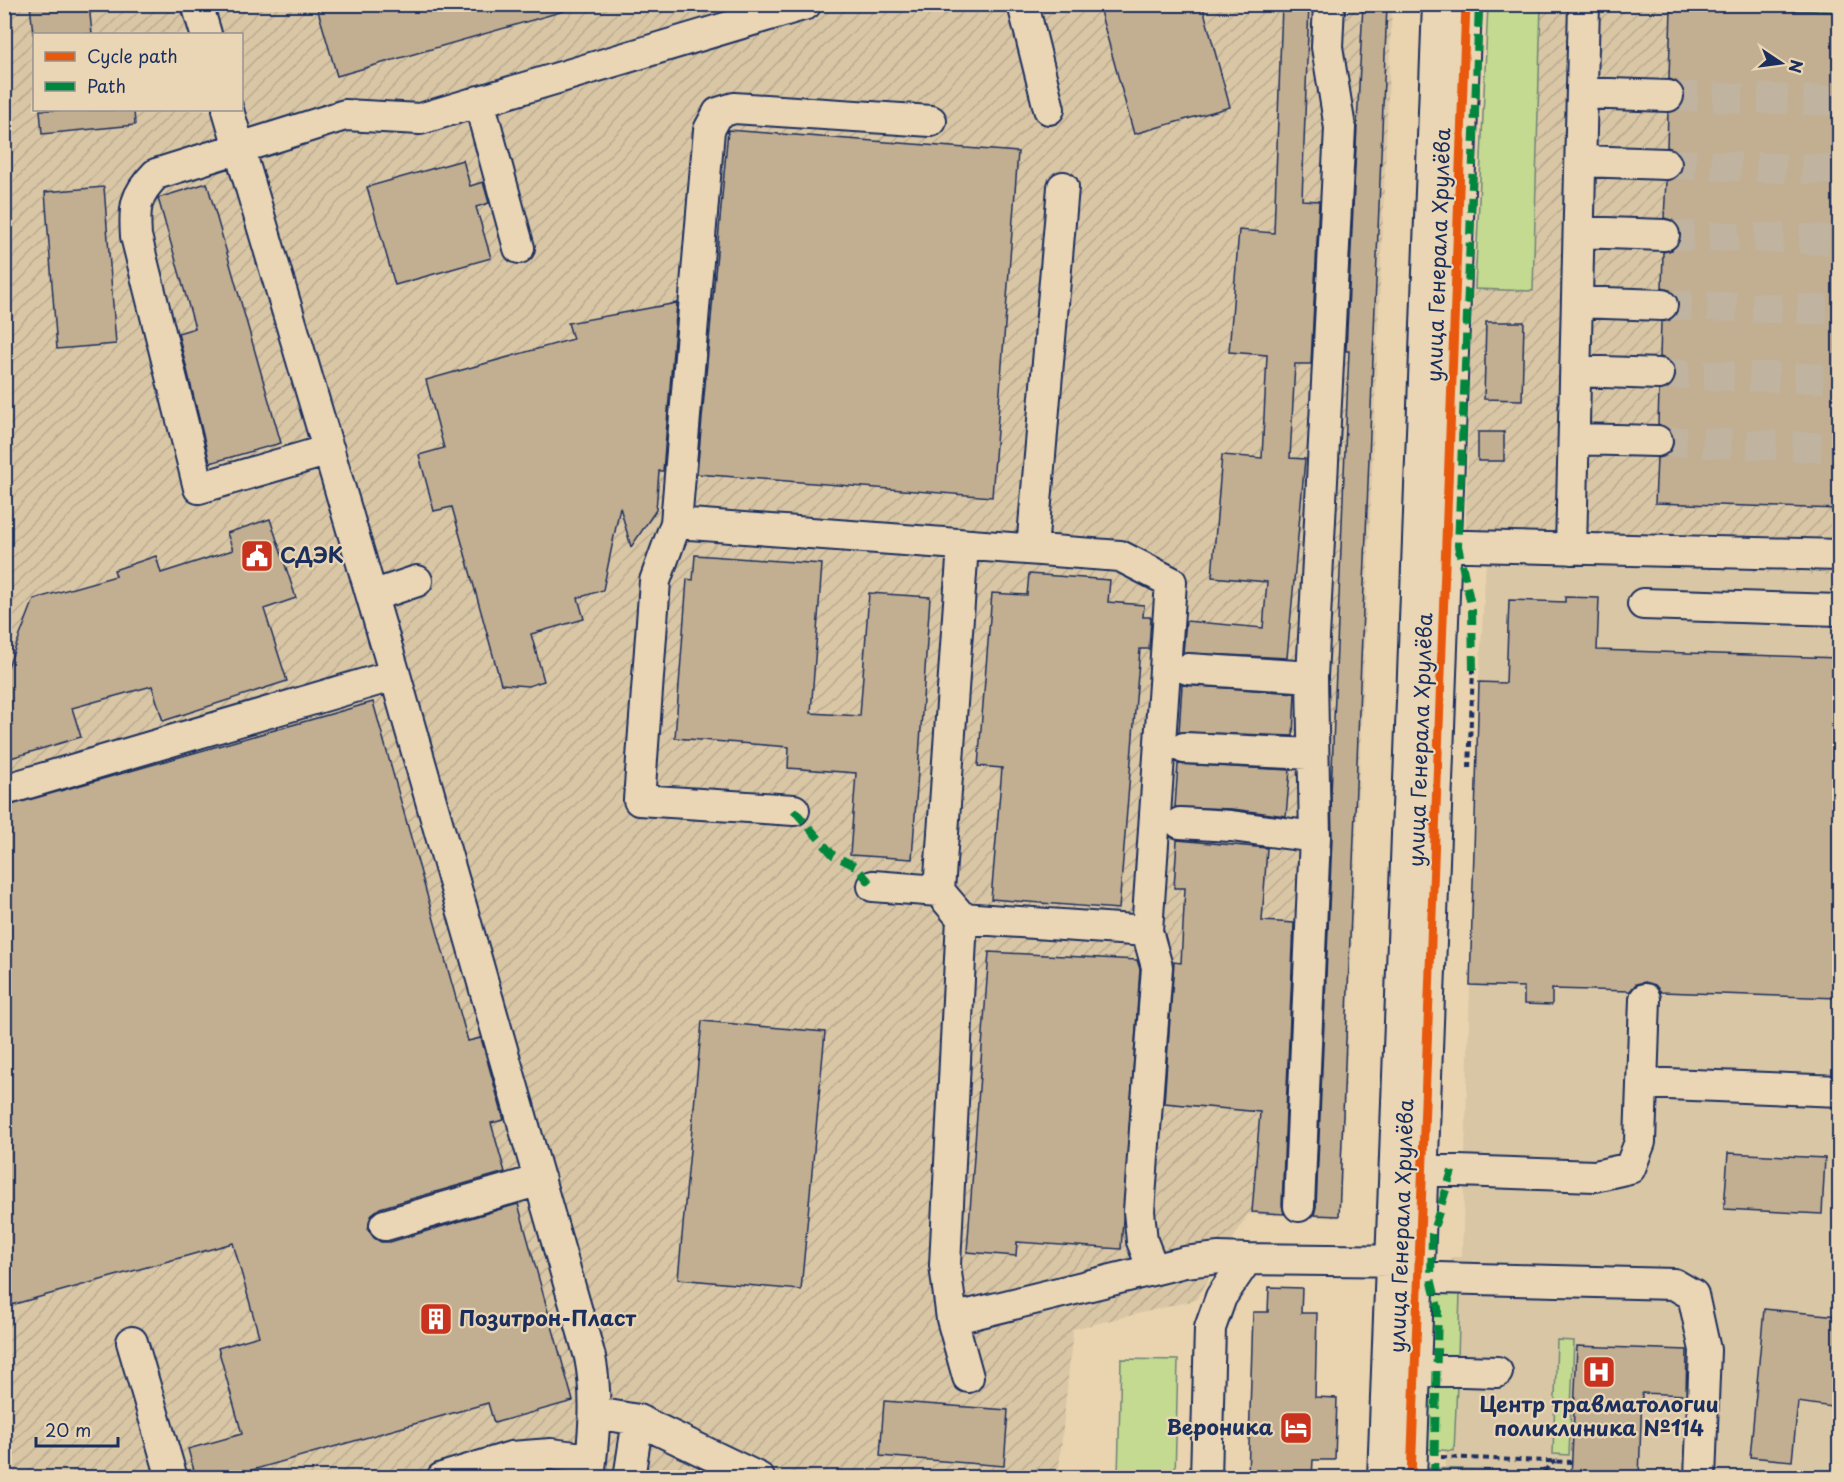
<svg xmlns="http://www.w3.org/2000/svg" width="1844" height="1482" font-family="'Playpen Sans',sans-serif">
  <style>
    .built { fill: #d9c6a5 }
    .industrial { fill: url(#industrial-furrows); fill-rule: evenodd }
    .grass { fill: #c3da90; stroke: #6f8477; stroke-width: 1.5 }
    .building { fill: #c2ae90; stroke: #1b2f5e; stroke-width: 1.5 }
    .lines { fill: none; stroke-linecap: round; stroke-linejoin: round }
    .minor-tunnel { stroke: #c0b39f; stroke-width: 30; stroke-dasharray: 30 15; stroke-linecap: butt }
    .minor-casing { stroke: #1b2f5e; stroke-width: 34 }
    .path { stroke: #1b2f5e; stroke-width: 4; stroke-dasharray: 6 4.5; stroke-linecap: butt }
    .minor { stroke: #ead6b4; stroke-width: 30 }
    .quiet { stroke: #00873e; stroke-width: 8; stroke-dasharray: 15 8; stroke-linecap: butt }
    .cycleway-casing { stroke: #ead6b4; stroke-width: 13 }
    .cycleway { stroke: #e8590c; stroke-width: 9 }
    .labels { text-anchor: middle; stroke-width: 4.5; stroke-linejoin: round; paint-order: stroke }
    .street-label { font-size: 21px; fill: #1b2f5e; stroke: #ead6b4 }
    .poi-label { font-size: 21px; font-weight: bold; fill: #1b2f5e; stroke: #ead6b4; text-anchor: start }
  </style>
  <defs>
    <pattern id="industrial-furrows" width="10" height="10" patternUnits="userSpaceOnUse" patternTransform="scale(1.5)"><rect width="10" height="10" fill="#d9c6a5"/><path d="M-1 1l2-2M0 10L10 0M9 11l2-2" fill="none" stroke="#baaa90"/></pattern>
  </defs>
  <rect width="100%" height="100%" fill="#e9d4af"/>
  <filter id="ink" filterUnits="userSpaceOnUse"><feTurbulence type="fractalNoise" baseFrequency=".0167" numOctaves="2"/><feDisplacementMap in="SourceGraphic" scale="12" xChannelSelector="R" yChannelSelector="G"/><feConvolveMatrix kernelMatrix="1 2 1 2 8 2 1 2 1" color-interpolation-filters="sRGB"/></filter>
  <g filter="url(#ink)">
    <!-- built -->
    <path class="built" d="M 1486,560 L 1839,576 L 1839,1477 L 1445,1478 L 1451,1257 L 1462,1257 L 1479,682 Z"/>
    <!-- industrial -->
    <path class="industrial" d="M 5,5 L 1392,5 L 1340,1218 L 1248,1214 L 1196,1300 L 1073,1329 L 1058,1477 L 5,1478 ZM 34,34 L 242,34 L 242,110 L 34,110 Z
      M 1488,5 L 1839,5 L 1839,576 L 1465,559 L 1470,360 Z"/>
    <!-- grass -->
    <path class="grass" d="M 1839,4 L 1840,12 L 1621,5 L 1621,4 Z
      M 1488,5 L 1541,5 L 1533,291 L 1475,289 Z
      M 1429,1291 L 1460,1292 L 1458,1359 L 1426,1358 Z
      M 1557,1340 L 1574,1341 L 1569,1455 L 1553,1454 Z
      M 1121,1359 L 1178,1360 L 1175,1477 L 1118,1477 Z
      M 1427,1382 L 1457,1384 L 1454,1451 L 1425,1449 Z
      M 1425,1468 L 1533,1471 L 1526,1477 L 1424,1478 Z"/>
    <!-- building -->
    <path class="building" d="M 30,4 L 89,4 L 92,34 L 33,34 Z
      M 316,4 L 563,4 L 564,11 L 337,76 Z
      M 1098,4 L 1202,4 L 1230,107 L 1134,134 Z
      M 1282,4 L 1309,4 L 1302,200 L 1319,201 L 1311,364 L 1295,364 L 1290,458 L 1305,459 L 1287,658 L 1183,653 L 1186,621 L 1263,628 L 1267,582 L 1212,577 L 1222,455 L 1262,458 L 1267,355 L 1229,352 L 1239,230 L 1274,233 Z
      M 1363,4 L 1387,4 L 1339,1216 L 1314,1215 L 1316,1207 L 1332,838 L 1331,794 L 1349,351 L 1346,351 Z
      M 1671,7 L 1839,12 L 1839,509 L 1655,503 L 1657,458 L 1666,456 L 1674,442 L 1672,432 L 1658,424 L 1659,391 L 1673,384 L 1676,374 L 1669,360 L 1660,357 L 1661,322 L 1670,320 L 1676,315 L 1679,305 L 1672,291 L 1662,288 L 1663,252 L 1672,250 L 1678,245 L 1681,235 L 1674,221 L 1664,218 L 1666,181 L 1680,174 L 1683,164 L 1676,150 L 1667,147 L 1668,113 L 1682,106 L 1685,96 L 1678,82 L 1669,79 Z
      M 40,110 L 134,110 L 135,125 L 42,134 Z
      M 728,130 L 1018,152 L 992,497 L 697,474 Z
      M 463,160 L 470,186 L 483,182 L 489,203 L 476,207 L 491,258 L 395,285 L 367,187 Z
      M 207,183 L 281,443 L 210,463 L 178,333 L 195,328 L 158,198 Z
      M 104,187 L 116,344 L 57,349 L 45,192 Z
      M 677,303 L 663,471 L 659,471 L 656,510 L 631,547 L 620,507 L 603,590 L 578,598 L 584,619 L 531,634 L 544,681 L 528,686 L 501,684 L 452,507 L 434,511 L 419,455 L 444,448 L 426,380 L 573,339 L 568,323 Z
      M 1486,322 L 1524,322 L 1522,400 L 1484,399 Z
      M 1478,432 L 1504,432 L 1504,461 L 1478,461 Z
      M 270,519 L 296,598 L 264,609 L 287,681 L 163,721 L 152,686 L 72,708 L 81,737 L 4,760 L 4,677 L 34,599 L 116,576 L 114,570 L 156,556 L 161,573 L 233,550 L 227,533 Z
      M 695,555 L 822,564 L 811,713 L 860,716 L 869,593 L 930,597 L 912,859 L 850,855 L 856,773 L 788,768 L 789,747 L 675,738 L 687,579 L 693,580 Z
      M 1029,574 L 1110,580 L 1108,602 L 1144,605 L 1143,617 L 1151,617 L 1149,649 L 1140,649 L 1119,909 L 991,899 L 1002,768 L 978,766 L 992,593 L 1027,595 Z
      M 1565,597 L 1599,598 L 1597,650 L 1839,658 L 1839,998 L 1661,992 L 1655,985 L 1645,982 L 1636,984 L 1630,991 L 1552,989 L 1552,1005 L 1524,1004 L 1524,987 L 1470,985 L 1479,682 L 1506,683 L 1509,600 L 1565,602 Z
      M 1182,685 L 1295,693 L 1293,736 L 1179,732 Z
      M 373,702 L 468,1041 L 481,1038 L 504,1120 L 491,1123 L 505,1172 L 380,1208 L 372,1214 L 368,1229 L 374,1238 L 381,1242 L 390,1242 L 518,1204 L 573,1401 L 494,1423 L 488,1403 L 224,1478 L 196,1478 L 188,1449 L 242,1434 L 218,1348 L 259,1336 L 233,1243 L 11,1305 L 4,1283 L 4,807 Z
      M 1178,764 L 1290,770 L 1286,816 L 1232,809 L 1175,807 Z
      M 1177,840 L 1267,848 L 1262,921 L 1294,923 L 1282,1205 L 1284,1214 L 1252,1212 L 1260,1112 L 1164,1103 L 1174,962 L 1181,963 L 1185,888 L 1174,888 Z
      M 989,952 L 1137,960 L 1140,969 L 1121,1249 L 1017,1242 L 1016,1256 L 967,1252 Z
      M 702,1021 L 825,1032 L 801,1290 L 678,1279 Z
      M 1728,1153 L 1825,1158 L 1822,1214 L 1724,1209 Z
      M 1269,1287 L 1302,1288 L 1301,1313 L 1317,1313 L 1315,1397 L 1337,1398 L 1335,1460 L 1313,1460 L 1312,1478 L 1248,1478 L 1253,1312 L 1268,1312 Z
      M 1764,1309 L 1839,1316 L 1839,1408 L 1798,1402 L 1792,1461 L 1750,1457 Z
      M 1577,1346 L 1687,1350 L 1686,1395 L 1642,1393 L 1639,1478 L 1571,1478 Z
      M 884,1401 L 1008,1410 L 1004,1466 L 880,1456 Z"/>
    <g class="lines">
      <!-- minor-tunnel -->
      <path class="minor-tunnel" d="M 1668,96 L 1840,101
        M 1666,164 L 1840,170
        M 1664,235 L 1840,240
        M 1662,305 L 1840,310
        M 1659,374 L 1840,379
        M 1657,441 L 1840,448"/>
      <defs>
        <path id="minor" d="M 197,4 L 206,34
          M 1023,4 L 1049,109
          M 1582,93 L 1668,96
          M 479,101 L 519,248
          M 228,110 L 395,675 L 590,1357 C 598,1398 594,1436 589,1478
          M 931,121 L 734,108 L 718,113 L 709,130 L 676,523 L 1120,556 L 1171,582 L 1147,931 L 1157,967 L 1139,1211 L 1142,1241 L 1153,1269
          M 1581,161 L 1666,164
          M 1579,232 L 1664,235
          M 1577,302 L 1662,305
          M 1576,371 L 1659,374
          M 1574,439 L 1657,441
          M 329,450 L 199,488 L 136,236 C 134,207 135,195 156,174 L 345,115 L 420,119 L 806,4
          M 676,523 L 655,581 L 639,800 L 794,810
          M 963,545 L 939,891 L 962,918 L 945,1265 L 952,1319 L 968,1377
          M 1426,545 L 1840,555
          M 1032,549 L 1063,187
          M 1571,549 L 1584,4
          M 372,596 L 417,581
          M 1643,604 L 1840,610
          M 1188,669 L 1312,677
          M 1184,748 L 1313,754
          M 4,790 L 395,675
          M 1180,823 L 1231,826 L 1315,837
          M 873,886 L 939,891
          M 962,918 L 1147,931
          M 1642,1083 L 1840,1091
          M 1404,1169 L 1595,1176 L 1630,1168 L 1640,1142 L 1645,999
          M 1299,1206 L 1315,837 L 1312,677 L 1340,128 L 1327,47 L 1329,4
          M 385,1225 L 540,1180
          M 1400,1277 L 1674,1284 L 1693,1295 L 1705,1350 L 1700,1478
          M 952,1319 L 1185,1262 L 1219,1258 L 1247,1259
          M 132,1342 L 172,1478
          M 1395,1369 L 1497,1372
          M 596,1413 L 638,1420 L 759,1478
          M 442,1478 L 511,1457 L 551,1454 L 591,1459
          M 629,1478 L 638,1420
          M 1206,1478 L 1210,1328 L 1221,1297 L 1247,1259 L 1412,1261
          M 1383,1478 L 1438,4
          M 1411,1478 L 1466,4"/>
      </defs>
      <!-- minor casing -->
      <use href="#minor" class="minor-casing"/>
      <!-- path -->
      <path class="path" d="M 1469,768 L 1473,670
        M 1441,1457 L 1572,1462
        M 1536,1478 L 1555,1461"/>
      <!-- minor -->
      <use href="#minor" class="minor"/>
      <!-- quiet -->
      <path class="quiet" d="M 1473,670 L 1472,609 L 1458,546 L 1479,4
        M 794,810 L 833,855 L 855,866 L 873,886
        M 1434,1478 L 1438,1308 L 1431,1278 L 1432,1234 L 1452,1171"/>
      <defs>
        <path id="cycleway" d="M 1411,1478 L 1466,4"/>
      </defs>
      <!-- cycleway casing -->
      <use href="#cycleway" class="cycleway-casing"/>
      <!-- cycleway -->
      <use href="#cycleway" class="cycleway"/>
    </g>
  </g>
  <!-- icons -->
  <defs>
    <symbol id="civic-square" viewBox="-11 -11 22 22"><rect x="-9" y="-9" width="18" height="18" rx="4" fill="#c8321e" stroke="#ead6b4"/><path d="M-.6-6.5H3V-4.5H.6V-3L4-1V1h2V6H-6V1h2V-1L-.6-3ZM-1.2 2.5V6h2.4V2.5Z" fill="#fff"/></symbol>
    <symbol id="building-square" viewBox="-11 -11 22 22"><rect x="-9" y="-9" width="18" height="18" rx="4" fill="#c8321e" stroke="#ead6b4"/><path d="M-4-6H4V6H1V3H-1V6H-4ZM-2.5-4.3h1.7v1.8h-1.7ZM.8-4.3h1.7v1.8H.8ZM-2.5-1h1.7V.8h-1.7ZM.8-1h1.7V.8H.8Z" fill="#fff"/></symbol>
    <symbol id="hospital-square" viewBox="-11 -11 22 22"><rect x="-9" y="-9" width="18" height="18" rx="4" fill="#c8321e" stroke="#ead6b4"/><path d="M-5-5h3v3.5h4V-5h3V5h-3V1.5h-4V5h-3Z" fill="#fff"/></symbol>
    <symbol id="hotel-square" viewBox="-11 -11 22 22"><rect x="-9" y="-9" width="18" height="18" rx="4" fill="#c8321e" stroke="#ead6b4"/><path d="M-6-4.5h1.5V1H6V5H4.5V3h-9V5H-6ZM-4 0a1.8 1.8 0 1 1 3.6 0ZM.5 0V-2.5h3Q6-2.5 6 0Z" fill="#fff"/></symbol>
  </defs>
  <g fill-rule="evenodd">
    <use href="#civic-square" x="238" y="537" width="38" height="38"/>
    <use href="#building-square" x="417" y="1300" width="38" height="38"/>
    <use href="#hospital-square" x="1580" y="1353" width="38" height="38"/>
    <use href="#hotel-square" x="1277" y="1409" width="38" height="38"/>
  </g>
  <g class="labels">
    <!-- street labels -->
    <g class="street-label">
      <text transform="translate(1439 255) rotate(-88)" y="7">улица Генерала Хрулёва</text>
      <text transform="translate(1421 740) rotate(-88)" y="7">улица Генерала Хрулёва</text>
      <text transform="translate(1402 1226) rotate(-88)" y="7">улица Генерала Хрулёва</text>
    </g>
    <!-- poi labels -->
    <g class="poi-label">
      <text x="280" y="563">СДЭК</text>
      <text x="459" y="1326">Позитрон-Пласт</text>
      <text x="1599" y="1412" text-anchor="middle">Центр травматологии<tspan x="1599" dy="24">поликлиника №114</tspan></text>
      <text x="1273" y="1435" text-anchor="end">Вероника</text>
    </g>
  </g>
  <!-- margin -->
  <rect width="1844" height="1482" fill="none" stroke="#ead6b4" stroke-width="24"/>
  <rect x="12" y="12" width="1820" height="1458" fill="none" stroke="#1b2f5e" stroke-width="2" filter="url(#ink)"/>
  <!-- legend -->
  <rect x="33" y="33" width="210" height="78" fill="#ead6b4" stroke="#979392" stroke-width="1.5"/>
  <rect x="45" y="52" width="30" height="9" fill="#e8590c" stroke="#979392" stroke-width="1.5"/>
  <text x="87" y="63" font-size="18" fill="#1b2f5e">Cycle path</text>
  <rect x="45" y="82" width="30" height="9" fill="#00873e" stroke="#979392" stroke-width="1.5"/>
  <text x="87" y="93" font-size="18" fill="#1b2f5e">Path</text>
  <!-- north arrow -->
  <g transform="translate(1781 63) rotate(103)" stroke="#ead6b4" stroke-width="4.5" paint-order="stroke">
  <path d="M0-4.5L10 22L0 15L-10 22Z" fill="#1b2f5e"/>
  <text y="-9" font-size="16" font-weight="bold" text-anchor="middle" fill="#1b2f5e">N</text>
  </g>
  <!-- scale -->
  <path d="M36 1437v9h82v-9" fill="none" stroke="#1b2f5e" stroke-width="3"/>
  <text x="45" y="1437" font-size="18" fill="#1b2f5e" stroke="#ead6b4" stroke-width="4.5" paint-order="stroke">20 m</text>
</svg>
